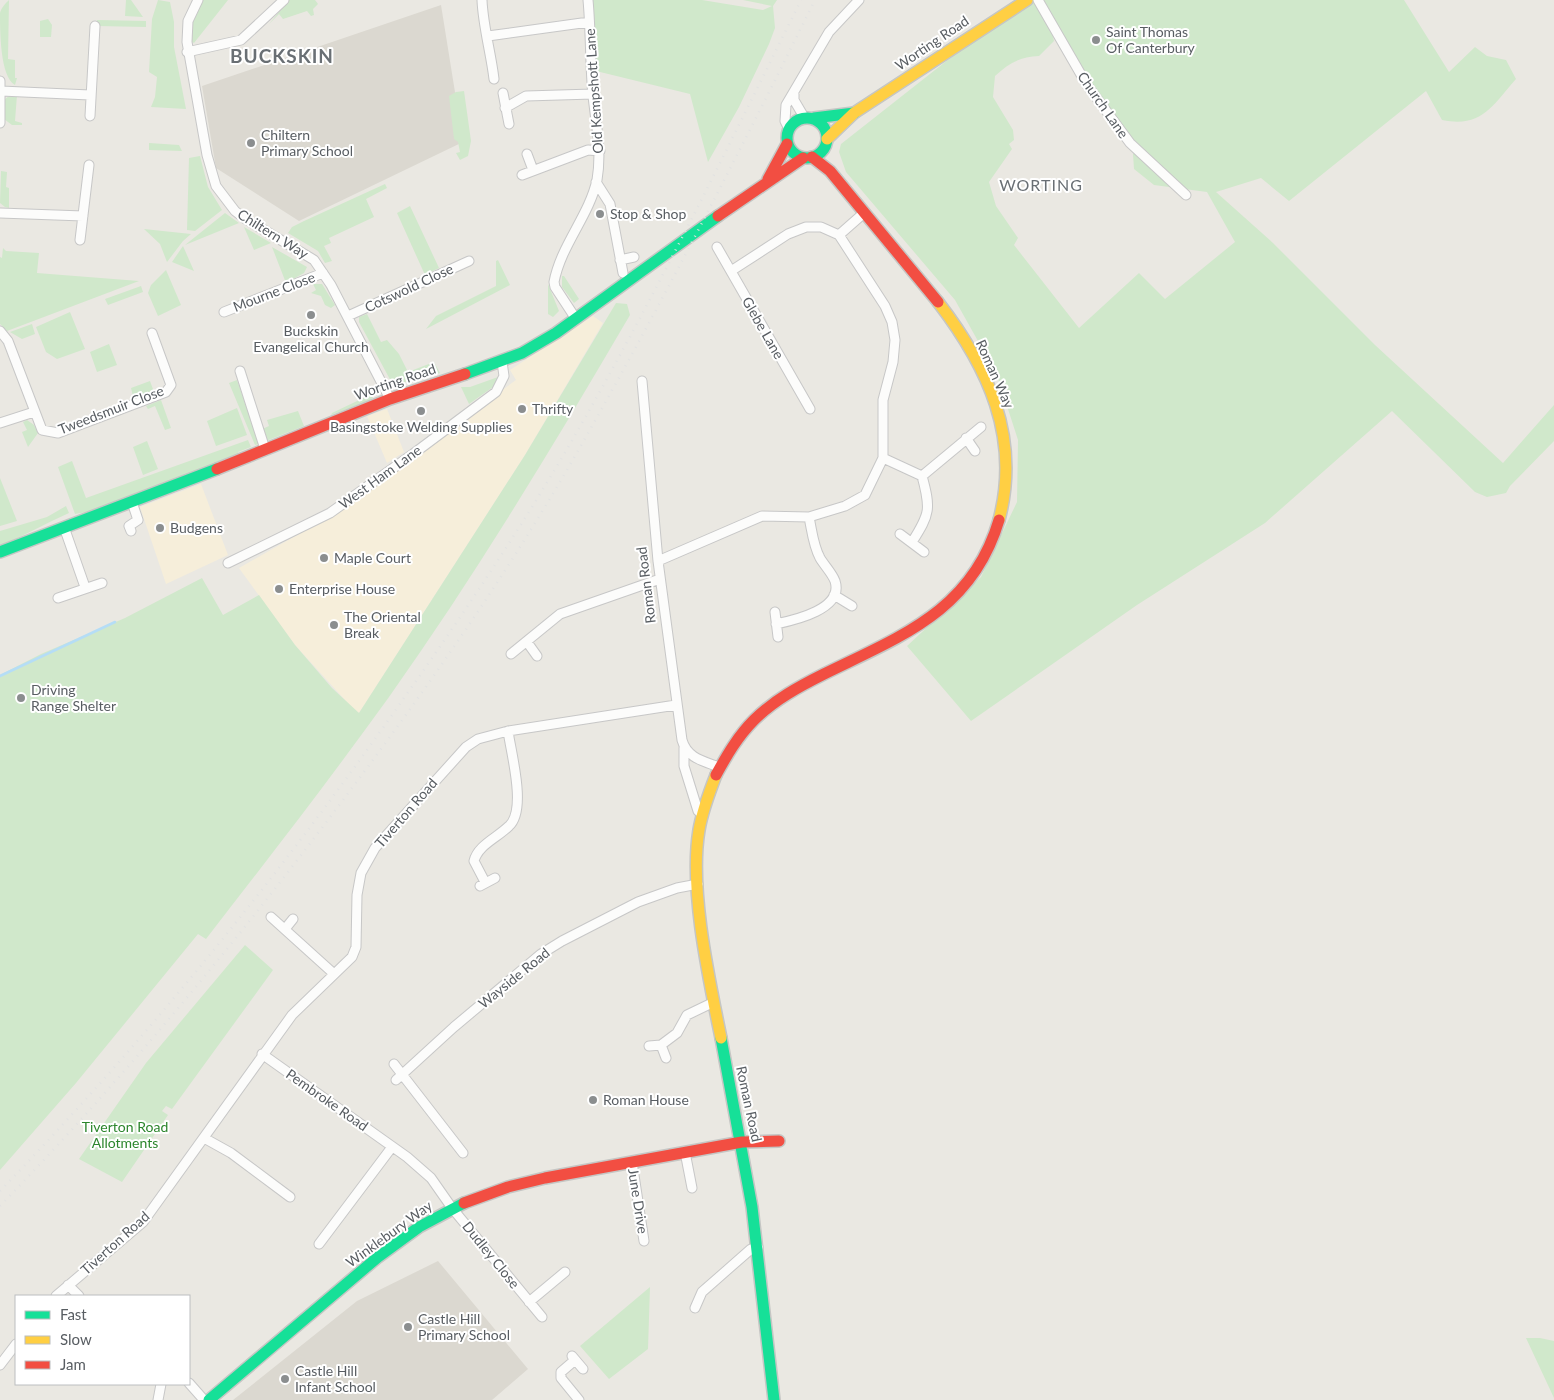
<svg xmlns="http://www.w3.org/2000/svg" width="1554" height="1400" font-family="Lato,sans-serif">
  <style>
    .commercial { fill: #f6eeda }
    .education { fill: #dbd8d0 }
    .green { fill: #d0e8cb; fill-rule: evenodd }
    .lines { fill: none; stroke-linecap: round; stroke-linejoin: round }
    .stream { stroke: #b5ddf6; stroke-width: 2.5 }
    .street-casing { stroke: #c7c7c7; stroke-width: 11 }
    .fast-casing { stroke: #c5c6c4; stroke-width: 14 }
    .slow-casing { stroke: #c5c6c4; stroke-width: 14 }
    .jam-casing { stroke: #c5c6c4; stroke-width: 14 }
    .street { stroke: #fcfcfb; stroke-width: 9 }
    .fast { stroke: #16e098; stroke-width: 11 }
    .slow { stroke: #ffcf43; stroke-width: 11 }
    .jam { stroke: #f24e42; stroke-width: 11 }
    .rail { stroke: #e2e2e1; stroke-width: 2.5; stroke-dasharray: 1 6; stroke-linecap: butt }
    .poi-dot { fill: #8b8e8f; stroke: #fff; stroke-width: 2 }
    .labels { text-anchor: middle; stroke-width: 4; stroke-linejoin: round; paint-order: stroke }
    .poi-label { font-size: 14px; fill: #585d62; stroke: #fff; text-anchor: start }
    .street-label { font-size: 14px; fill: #585d62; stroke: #fff }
    .park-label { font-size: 14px; fill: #2c862d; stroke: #fff }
    .quarter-label { font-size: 16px; letter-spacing: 1px; fill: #696f74; stroke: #fff }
    .district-label { font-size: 19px; font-weight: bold; letter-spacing: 1px; fill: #696f74; stroke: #fff }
  </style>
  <rect width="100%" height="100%" fill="#eae8e2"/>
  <!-- commercial -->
  <path class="commercial" d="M 593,316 L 603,323 L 525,455 L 359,713 L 355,711 L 295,645 L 239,568 L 329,517 L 516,380 L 510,370 Z
    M 387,409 L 404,452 L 387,463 L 367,416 Z
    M 201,484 L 228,555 L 166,584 L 140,507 Z"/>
  <!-- education -->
  <path class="education" d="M 441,5 L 463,142 L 299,221 L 216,168 L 202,86 Z
    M 438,1261 L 528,1369 L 492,1400 L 233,1400 L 357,1301 Z"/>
  <!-- green -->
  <path class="green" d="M 9,0 L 8,59 L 15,60 L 15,78 L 17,78 L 15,85 C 0,77 0,30 0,13 C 1,8 6,3 9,0 Z
    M 126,0 L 131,0 L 143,17 L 125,16 Z
    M 158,0 L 170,2 L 174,22 L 174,47 L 186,109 L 151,107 L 155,97 L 157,77 L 149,72 L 152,19 Z
    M 201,0 L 228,0 L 194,43 L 191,41 L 192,21 Z
    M 289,0 L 315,0 L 318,4 L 313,9 L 314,15 L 311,16 L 307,11 L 283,19 L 279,14 L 269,24 Z
    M 593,0 L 702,0 L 763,10 L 772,6 L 743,0 L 777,0 L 773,6 L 775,28 L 769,44 L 739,107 L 708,162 L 690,94 L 596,71 Z
    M 1035,0 L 1404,0 L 1449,72 L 1475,47 L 1487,56 L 1506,60 L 1516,79 C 1492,106 1482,128 1442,120 L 1426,91 L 1289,201 L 1261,178 L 1216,192 L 1273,243 L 1375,345 L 1503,463 L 1554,405 L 1554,441 L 1510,486 L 1506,493 L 1487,497 L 1475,492 L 1392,411 L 1265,523 L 1137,605 L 971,721 L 907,646 L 981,577 L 1017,502 L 1018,440 L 997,375 L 955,300 L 846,172 L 839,152 L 841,144 L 949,59 ZM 1051,28 L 1137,151 L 1133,154 L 1134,169 L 1154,185 L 1207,192 L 1235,242 L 1165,299 L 1139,273 L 1079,328 L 1014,245 L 1018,238 L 996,206 L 989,182 L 1012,149 L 1009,144 L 1014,140 L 1013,130 L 993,97 L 995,76 C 1009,63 1020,57 1039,56 L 1054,41 Z
    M 48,19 L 52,25 L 51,37 L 40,37 L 40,21 Z
    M 97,20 L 146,21 L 146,27 L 97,26 Z
    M 464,91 L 471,141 L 468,156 L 460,160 L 456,153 L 460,152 L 458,142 L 454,139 L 449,96 L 456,92 Z
    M 12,94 L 17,95 L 15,121 L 22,123 L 22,125 L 12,125 L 4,119 L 5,99 Z
    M 149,143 L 179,145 L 182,151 L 149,150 Z
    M 200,156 L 208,187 L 222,210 L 195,231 L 187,230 L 189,158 Z
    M 1,171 L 7,172 L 6,187 L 9,188 L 9,208 L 5,207 L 0,203 Z
    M 385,184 L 387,188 L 366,199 L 374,217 L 329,238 L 331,243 L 324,246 L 332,261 L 325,263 L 318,251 L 288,233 L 292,227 L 304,221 Z
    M 410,206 L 439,268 L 425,275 L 397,213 Z
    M 225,213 L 239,223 L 185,245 Z
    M 244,227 L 271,243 L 254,250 Z
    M 144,229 L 191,234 L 183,241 L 167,262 L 160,244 Z
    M 183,246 L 194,271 L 172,262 Z
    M 272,247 L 307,267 L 304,273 L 286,283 Z
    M 3,248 L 6,251 L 39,253 L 37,273 L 139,281 L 7,331 L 0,324 L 0,257 L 2,258 Z
    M 498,260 L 510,285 L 426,329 L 436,316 L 496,286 L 496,261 Z
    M 166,270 L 181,305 L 158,316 L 148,293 L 151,285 Z
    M 562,276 L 564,276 L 579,299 L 574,303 L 562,287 Z
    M 313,284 L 322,284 L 335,305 L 331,308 L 325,305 L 321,296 L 311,293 L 316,290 Z
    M 548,284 L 559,311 L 553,317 L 548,314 Z
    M 141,286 L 143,292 L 108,305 L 105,299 Z
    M 616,303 L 627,304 L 630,315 C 554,445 476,574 389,697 C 330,779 268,859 206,939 L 198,934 L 76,1083 L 0,1170 L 0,675 L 41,654 L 125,618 L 202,578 L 223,615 L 259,595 L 295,645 L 332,688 L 359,713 L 525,455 Z
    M 70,312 L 85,349 L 57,359 L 46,352 L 36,327 Z
    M 367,314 L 381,342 L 387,340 L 399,354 L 408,372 L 434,362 L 440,373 L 393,385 L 359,322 L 359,317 Z
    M 32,324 L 35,334 L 22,339 L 10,332 Z
    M 109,344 L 117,365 L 97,372 L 90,352 Z
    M 498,377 L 493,387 L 469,404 L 461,387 L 470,387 Z
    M 237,380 L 259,444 L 255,445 L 229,383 Z
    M 150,381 L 154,392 L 134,400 L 131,388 Z
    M 376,392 L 371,400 L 331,415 L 332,413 Z
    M 161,400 L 171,428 L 165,430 L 155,406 L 148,409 L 146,406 Z
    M 237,408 L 247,435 L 216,446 L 207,421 Z
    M 298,411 L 304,426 L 266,441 L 260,430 L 269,426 L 267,420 Z
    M 27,420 L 34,425 L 38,433 L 28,447 L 22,432 L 27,430 L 23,422 Z
    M 248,440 L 251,447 L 238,452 L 239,454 L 92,511 L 75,514 L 58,467 L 72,461 L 86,498 Z
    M 147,441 L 158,469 L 143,475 L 133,447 Z
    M 0,478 L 17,521 L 0,526 Z
    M 66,506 L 69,513 C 46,523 24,536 0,546 L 0,531 L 47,517 Z
    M 245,945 L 273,970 L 172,1109 L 166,1106 L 162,1111 L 168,1115 L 122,1182 L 79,1159 L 146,1063 Z
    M 650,1287 L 648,1349 L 609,1379 L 580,1346 Z
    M 1526,1338 L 1540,1338 L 1554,1341 L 1554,1398 Z"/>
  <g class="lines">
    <!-- stream -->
    <path class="stream" d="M 0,676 L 115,622"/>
    <defs>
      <path id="street" d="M 198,0 L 188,21 L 187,42 L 207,155 L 216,186 L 235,211 L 244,218 L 314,260 L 331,285 L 390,399
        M 482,0 C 483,26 491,53 494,79
        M 1038,0 L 1087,85 L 1130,143 L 1186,195
        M 488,36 L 589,22
        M 187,52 L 241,40 L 284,0
        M 0,81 L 0,123
        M 1,91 L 90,95
        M 503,93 L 509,124
        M 794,94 L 794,100 L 804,117
        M 505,108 L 526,96 L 593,94
        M 90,116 L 95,26
        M 789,129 L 785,121 L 786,105 L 829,32 L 859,0
        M 527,154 L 533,170
        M 522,175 L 588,150 L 600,151
        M 596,182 L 610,204 L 623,273
        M 0,213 L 83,216
        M 839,235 L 864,213
        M 80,240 L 89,165
        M 717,247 L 810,409
        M 620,260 L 634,257
        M 224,312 L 323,273
        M 348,316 L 469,261
        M 576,319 L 555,287 L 554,282 C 561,245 589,216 597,180 C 602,151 596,124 593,96 C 590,64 591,32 588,0
        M 0,331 L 8,341 L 42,430 L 58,433 L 166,392 L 171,385 L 152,333
        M 240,371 L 265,449
        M 642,381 L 658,561 L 682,740 C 687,758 703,761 719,767
        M 0,423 L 34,412
        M 966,438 L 975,451
        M 883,458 L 922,476 C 931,509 930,514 912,542
        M 922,476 L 981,427
        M 64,527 L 85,587
        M 131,531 L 129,526 L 138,520 L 132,502
        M 900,534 L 924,552
        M 658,561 L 762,516 L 809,517 L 845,506 L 865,495 L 883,458 L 883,400 L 893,362 L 895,340 L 892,322 L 885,306 L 839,235 L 821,227 L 806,227 L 788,234 L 731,271
        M 228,563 L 330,513 L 413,454 L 496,392 L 504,376 L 502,362
        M 834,595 L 852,606
        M 58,598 L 102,583
        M 775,612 L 778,637
        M 776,624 C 795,620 844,609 835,581 C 832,573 824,565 820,558 C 813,545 812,531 809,517
        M 527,642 L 537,656
        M 511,654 L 560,614 L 660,579
        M 684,748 L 684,766 L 698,811 L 702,814
        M 485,882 L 474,861 C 478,845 497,838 509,826 C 527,810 511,753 508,731
        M 480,886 L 495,878
        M 271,917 L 333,973
        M 285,929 L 293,919
        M 661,1045 L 677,1033 L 687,1015 L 714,1002
        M 649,1046 L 661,1045 L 666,1058
        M 262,1054 L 407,1157 L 431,1178 L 452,1208 L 542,1317
        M 394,1064 L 463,1153
        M 396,1080 L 454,1027 L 541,954 L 562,941 L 638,902 L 677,888 L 698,884
        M 204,1138 L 231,1153 L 290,1197
        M 685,1152 L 692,1188
        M 632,1162 L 644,1241
        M 319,1244 L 392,1147
        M 68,1285 L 79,1296
        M 56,1296 L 143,1222 L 292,1015 L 352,957 L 356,947 L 357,895 L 361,873 L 375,848 L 466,747 L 478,739 L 508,731 L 676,705
        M 529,1302 L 565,1272
        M 695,1308 L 702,1292 L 751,1249 L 758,1247
        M 572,1356 L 583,1369
        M 575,1360 L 561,1372 L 561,1378 L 579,1400
        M 0,1365 L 16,1344
        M 189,1383 L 204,1400
        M 158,1400 L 161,1384"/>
      <path id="fast" d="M787 138a20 20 0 1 1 40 0a20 20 0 1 1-40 0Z
        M 814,118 L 854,113
        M 465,374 L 522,353 L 556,333 L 718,216
        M 0,552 L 217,469
        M 721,1038 L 752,1207 L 774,1400
        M 209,1400 L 378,1257 L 419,1227 L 464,1203"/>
      <path id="slow" d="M 827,139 L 854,113 L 1027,0
        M 938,302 C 988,367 1021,437 999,520
        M 716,775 C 709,793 702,812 699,830 C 689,889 709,979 721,1038"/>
      <path id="jam" d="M 812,157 L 830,171 L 938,302
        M 768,179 L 787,144
        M 718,216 L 803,158
        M 217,469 L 390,399 L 465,374
        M 716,775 C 727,755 738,736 754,720 C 774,700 800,686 824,674 C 901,636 972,611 999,520
        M 464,1203 L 508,1187 L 545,1178 L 742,1142 L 779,1141"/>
    </defs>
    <!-- street casing -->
    <use href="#street" class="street-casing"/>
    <!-- fast casing -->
    <use href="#fast" class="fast-casing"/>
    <!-- slow casing -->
    <use href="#slow" class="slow-casing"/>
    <!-- jam casing -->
    <use href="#jam" class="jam-casing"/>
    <!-- street -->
    <use href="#street" class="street"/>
    <!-- fast -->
    <use href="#fast" class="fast"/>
    <!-- slow -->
    <use href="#slow" class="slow"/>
    <!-- jam -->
    <use href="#jam" class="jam"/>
    <!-- rail -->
    <path class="rail" d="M 0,1191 C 148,1038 282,872 404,698 C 464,613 522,527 574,437 C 656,295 728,147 801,0
      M 0,1206 C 124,1078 239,939 346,796 C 431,683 513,566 583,442 C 665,298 741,149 815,0"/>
  </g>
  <!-- markers -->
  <g class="poi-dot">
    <circle cx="1096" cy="40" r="5"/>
    <circle cx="251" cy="143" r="5"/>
    <circle cx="600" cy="214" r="5"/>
    <circle cx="311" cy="315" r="5"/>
    <circle cx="522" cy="409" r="5"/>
    <circle cx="421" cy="411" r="5"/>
    <circle cx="160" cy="528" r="5"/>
    <circle cx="324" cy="558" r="5"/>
    <circle cx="279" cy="589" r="5"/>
    <circle cx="334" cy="625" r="5"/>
    <circle cx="21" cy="698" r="5"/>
    <circle cx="593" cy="1100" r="5"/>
    <circle cx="408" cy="1327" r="5"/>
    <circle cx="285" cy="1379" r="5"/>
  </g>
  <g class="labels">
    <!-- poi labels -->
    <g class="poi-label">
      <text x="1106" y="37">Saint Thomas<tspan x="1106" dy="16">Of Canterbury</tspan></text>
      <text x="261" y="140">Chiltern<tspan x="261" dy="16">Primary School</tspan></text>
      <text x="610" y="219">Stop &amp; Shop</text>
      <text x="311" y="336" text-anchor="middle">Buckskin<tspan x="311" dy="16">Evangelical Church</tspan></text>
      <text x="532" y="414">Thrifty</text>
      <text x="421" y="432" text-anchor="middle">Basingstoke Welding Supplies</text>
      <text x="170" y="533">Budgens</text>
      <text x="334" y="563">Maple Court</text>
      <text x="289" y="594">Enterprise House</text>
      <text x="344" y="622">The Oriental<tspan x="344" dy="16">Break</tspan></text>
      <text x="31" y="695">Driving<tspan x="31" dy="16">Range Shelter</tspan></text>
      <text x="603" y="1105">Roman House</text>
      <text x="418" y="1324">Castle Hill<tspan x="418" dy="16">Primary School</tspan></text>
      <text x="295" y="1376">Castle Hill<tspan x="295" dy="16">Infant School</tspan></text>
    </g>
    <!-- street labels -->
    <g class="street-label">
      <text transform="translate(932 43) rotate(-34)" y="5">Worting Road</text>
      <text transform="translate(594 91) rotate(-94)" y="5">Old Kempshott Lane</text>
      <text transform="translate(1103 105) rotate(55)" y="5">Church Lane</text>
      <text transform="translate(273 234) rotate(32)" y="5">Chiltern Way</text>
      <text transform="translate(409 288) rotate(-25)" y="5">Cotswold Close</text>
      <text transform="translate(274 292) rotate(-21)" y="5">Mourne Close</text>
      <text transform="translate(763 328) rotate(60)" y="5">Glebe Lane</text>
      <text transform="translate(995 374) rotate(66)" y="5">Roman Way</text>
      <text transform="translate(395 382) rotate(-19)" y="5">Worting Road</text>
      <text transform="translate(111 410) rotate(-21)" y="5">Tweedsmuir Close</text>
      <text transform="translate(380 477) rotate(-36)" y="5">West Ham Lane</text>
      <text transform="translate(646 585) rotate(-97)" y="5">Roman Road</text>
      <text transform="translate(406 813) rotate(-49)" y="5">Tiverton Road</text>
      <text transform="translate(514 978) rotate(-39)" y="5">Wayside Road</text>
      <text transform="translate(327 1100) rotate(35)" y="5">Pembroke Road</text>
      <text transform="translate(749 1104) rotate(78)" y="5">Roman Road</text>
      <text transform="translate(638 1201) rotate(81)" y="5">June Drive</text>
      <text transform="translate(389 1234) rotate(-36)" y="5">Winklebury Way</text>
      <text transform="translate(115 1243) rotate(-42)" y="5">Tiverton Road</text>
      <text transform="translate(491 1255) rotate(51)" y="5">Dudley Close</text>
    </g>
    <!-- park labels -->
    <g class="park-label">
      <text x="125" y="1132">Tiverton Road<tspan x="125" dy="16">Allotments</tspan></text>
    </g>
    <!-- quarter labels -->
    <g class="quarter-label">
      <text x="1041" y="191">WORTING</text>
    </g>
    <!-- district labels -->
    <g class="district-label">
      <text x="282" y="63">BUCKSKIN</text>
    </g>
  </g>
  <!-- legend -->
  <rect x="15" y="1295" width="175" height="90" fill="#ffffff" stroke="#bcbec0"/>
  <rect x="25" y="1311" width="25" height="8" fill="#16e098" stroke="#bcbec0"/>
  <text x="60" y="1320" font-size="15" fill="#585d62">Fast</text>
  <rect x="25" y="1336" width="25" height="8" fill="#ffcf43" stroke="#bcbec0"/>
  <text x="60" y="1345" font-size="15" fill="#585d62">Slow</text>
  <rect x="25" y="1361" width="25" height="8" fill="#f24e42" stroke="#bcbec0"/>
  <text x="60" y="1370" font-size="15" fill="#585d62">Jam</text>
</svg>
